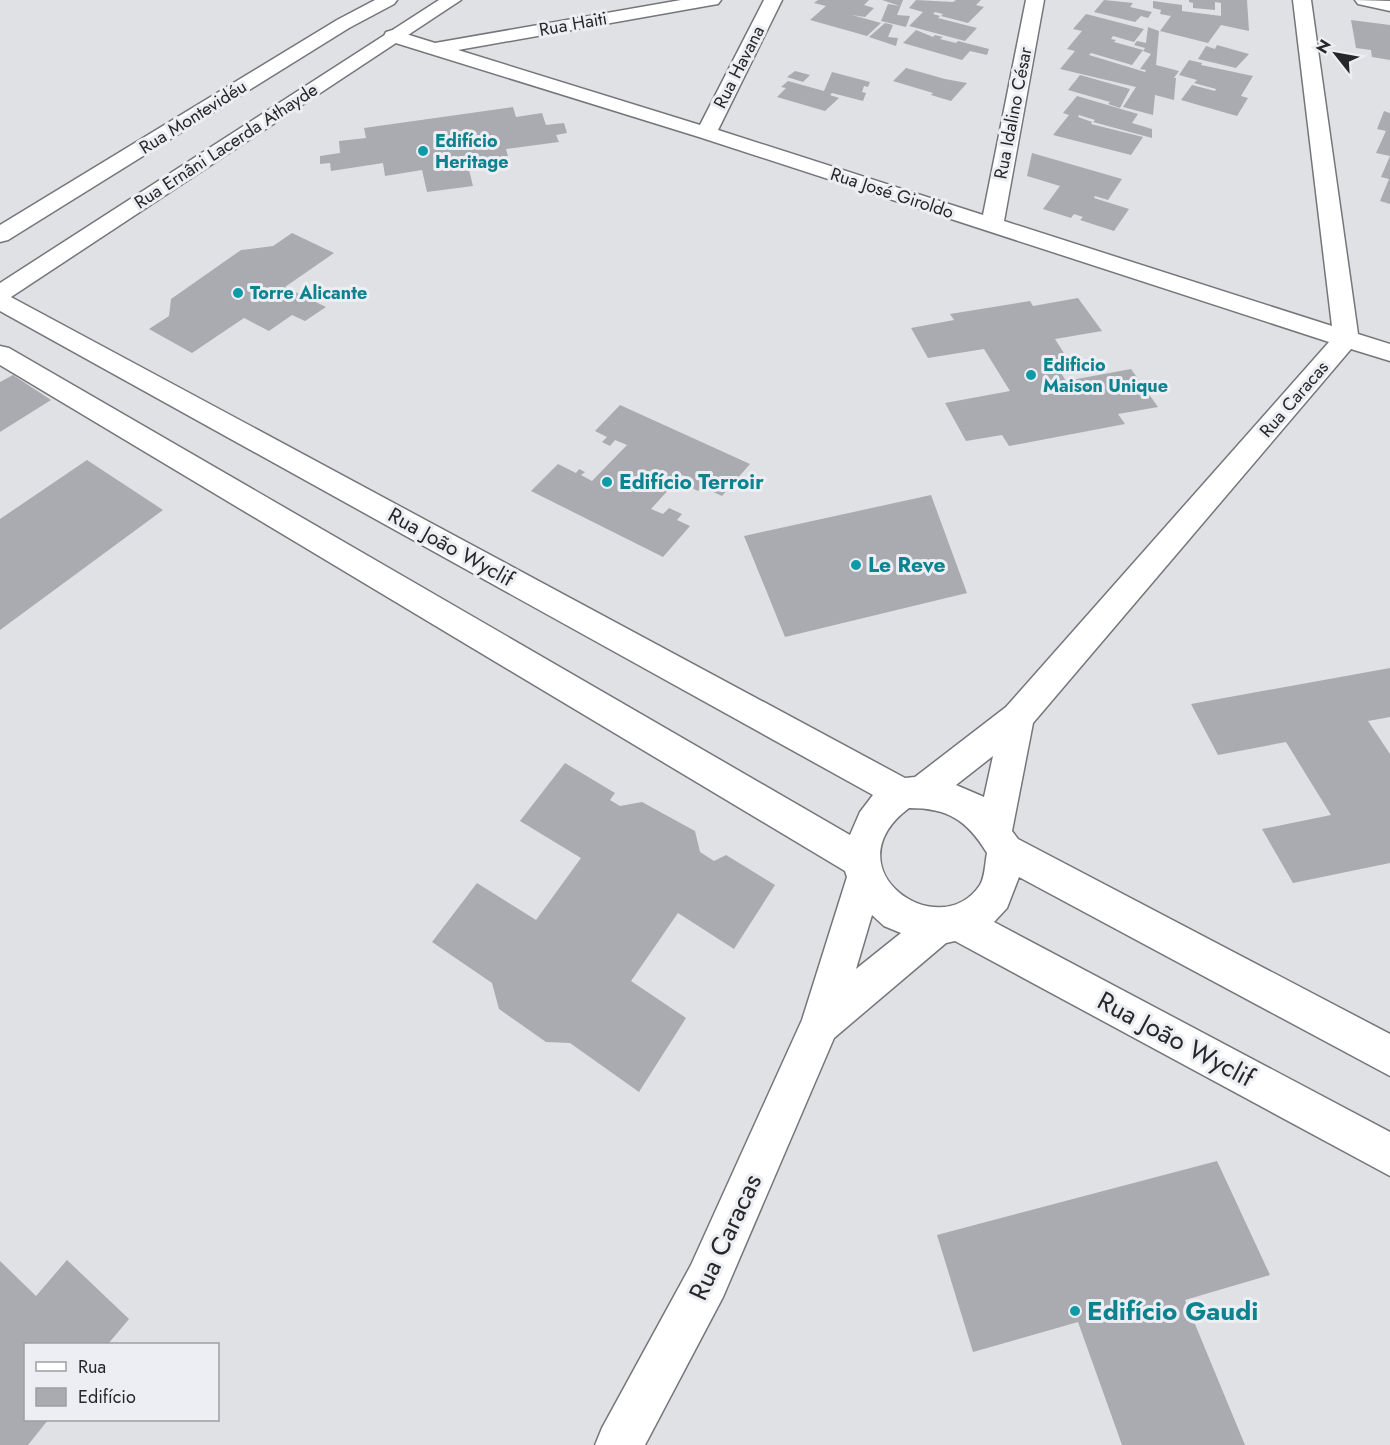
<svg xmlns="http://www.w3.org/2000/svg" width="1390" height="1445" font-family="Jost,sans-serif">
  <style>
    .building { fill: #a9abb0 }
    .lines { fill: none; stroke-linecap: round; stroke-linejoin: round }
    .minor-casing { stroke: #75767a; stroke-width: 3 }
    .tertiary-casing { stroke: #75767a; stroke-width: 3 }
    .minor { fill: #fff; fill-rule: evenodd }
    .tertiary { fill: #fff; fill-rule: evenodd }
    .culture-dot { fill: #0f9aa8; stroke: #eceef3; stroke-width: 2 }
    .labels { text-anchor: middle; stroke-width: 6; stroke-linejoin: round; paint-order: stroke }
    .far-street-label { font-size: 18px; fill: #262729; stroke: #eceef3 }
    .far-culture-label { font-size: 18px; font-weight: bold; fill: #0d838f; stroke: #eceef3; text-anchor: start }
    .culture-label { font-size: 21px; font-weight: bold; fill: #0d838f; stroke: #eceef3; text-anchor: start }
    .street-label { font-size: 21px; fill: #262729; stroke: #eceef3 }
    .near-street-label { font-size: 26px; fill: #262729; stroke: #eceef3 }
    .near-culture-label { font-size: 26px; font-weight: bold; fill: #0d838f; stroke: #eceef3; text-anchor: start }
  </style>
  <rect width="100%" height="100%" fill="#dfe1e5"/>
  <!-- building -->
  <path class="building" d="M 818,0 L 869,0 L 864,5 L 874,8 L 865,17 L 852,15 L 881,23 L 867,36 L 810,20 L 826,6 L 814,3 Z
    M 882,0 L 903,0 L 897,15 L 910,16 L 906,27 L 881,21 L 888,4 L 900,6 Z
    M 916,0 L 953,2 L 956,0 L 981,0 L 976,5 L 984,7 L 968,23 L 941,16 L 943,14 L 935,12 L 933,14 L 940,16 L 938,18 L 977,28 L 965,41 L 909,26 L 923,12 L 909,8 Z
    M 1104,0 L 1133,3 L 1130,7 L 1152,12 L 1148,18 L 1141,16 L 1135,22 L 1094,12 Z
    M 1189,0 L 1247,0 L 1249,31 L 1221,25 L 1208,43 L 1160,31 L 1171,16 L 1160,14 L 1161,10 L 1153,8 L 1153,1 L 1182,5 L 1182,11 L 1221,16 L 1221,3 L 1215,2 L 1215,10 L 1193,8 L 1193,3 L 1189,2 Z
    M 1086,14 L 1144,29 L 1134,42 L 1113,36 L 1111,39 L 1116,40 L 1114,42 L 1143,50 L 1132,65 L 1091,53 L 1089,55 L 1145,72 L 1146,70 L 1140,69 L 1151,54 L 1143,51 L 1145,48 L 1134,45 L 1137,41 L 1146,43 L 1148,27 L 1159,31 L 1156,65 L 1179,71 L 1174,78 L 1176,78 L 1174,100 L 1155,95 L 1153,115 L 1123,107 L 1136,87 L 1060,69 L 1075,51 L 1067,49 L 1082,31 L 1073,29 Z
    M 1351,20 L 1390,25 L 1390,60 L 1372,57 L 1371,50 L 1356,48 Z
    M 885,23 L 893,25 L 888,37 L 898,38 L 896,46 L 869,37 Z
    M 916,30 L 933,37 L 935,35 L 943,37 L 940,39 L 956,43 L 958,41 L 989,49 L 987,55 L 970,51 L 962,60 L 903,43 Z
    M 1217,45 L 1249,54 L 1236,68 L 1198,59 L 1206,46 L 1215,49 Z
    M 1189,60 L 1202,63 L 1201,65 L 1253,76 L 1241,96 L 1248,98 L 1237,116 L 1181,100 L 1192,85 L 1215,91 L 1216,89 L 1194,83 L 1197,80 L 1179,75 Z
    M 906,68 L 945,79 L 967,83 L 951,101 L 931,95 L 933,93 L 893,81 Z
    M 795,71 L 810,75 L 803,82 L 787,77 Z
    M 832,72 L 870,82 L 868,87 L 864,86 L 862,92 L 866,93 L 863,101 L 832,93 L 830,95 L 839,98 L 825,111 L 777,97 L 786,88 L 781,87 L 788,81 L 824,91 Z
    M 1080,75 L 1130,89 L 1120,108 L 1108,104 L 1110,102 L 1068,90 Z
    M 1077,96 L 1138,114 L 1132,123 L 1152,129 L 1152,138 L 1093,122 L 1095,120 L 1079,115 L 1078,117 L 1092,122 L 1091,124 L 1143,137 L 1131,155 L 1053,135 L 1069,115 L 1063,113 Z
    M 513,107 L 516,117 L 542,113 L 546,125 L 564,123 L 567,133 L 556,135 L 559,142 L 506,149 L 508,156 L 467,162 L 473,186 L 427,192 L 422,170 L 385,176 L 383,163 L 331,171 L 330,163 L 320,164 L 320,156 L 340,153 L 339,141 L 366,138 L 364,128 Z
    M 1384,111 L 1390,113 L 1390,204 L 1380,201 L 1389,179 L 1381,177 L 1390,156 L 1376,153 L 1386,131 L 1377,129 Z
    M 1032,153 L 1122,179 L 1108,200 L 1095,196 L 1094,198 L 1129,209 L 1114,231 L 1080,220 L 1083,217 L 1074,214 L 1071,218 L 1043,209 L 1060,186 L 1027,176 Z
    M 292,233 L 334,253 L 285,287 L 326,307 L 305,321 L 292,315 L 269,331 L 244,318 L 192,353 L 149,329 L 169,316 L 171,299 L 241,250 L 273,246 Z
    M 1078,298 L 1102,331 L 1055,339 L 1067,358 L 1053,360 L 1066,381 L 1131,369 L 1158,407 L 1118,414 L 1125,424 L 1009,446 L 1002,435 L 966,441 L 945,403 L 1010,391 L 984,349 L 928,358 L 911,328 L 954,320 L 950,314 L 1030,301 L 1033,306 Z
    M 13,375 L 51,400 L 0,432 L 0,382 Z
    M 620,405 L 750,464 L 722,496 L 702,487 L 698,491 L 684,484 L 689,478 L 682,475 L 651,509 L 663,514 L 669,508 L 682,514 L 677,520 L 690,526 L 663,557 L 531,491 L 558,464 L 576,473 L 579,469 L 585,472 L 581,475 L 592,481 L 627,445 L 615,440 L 610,446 L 602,442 L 607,437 L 595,431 Z
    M 87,460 L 163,510 L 0,630 L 0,519 Z
    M 931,495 L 967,593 L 785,637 L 744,536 Z
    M 1390,668 L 1390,717 L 1368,721 L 1390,754 L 1390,863 L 1293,883 L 1262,829 L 1331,815 L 1286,742 L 1218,755 L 1191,704 Z
    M 565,763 L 615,793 L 610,800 L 620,806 L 642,802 L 695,831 L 700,852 L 714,861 L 726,855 L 775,885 L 734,949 L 678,913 L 631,981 L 686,1018 L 639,1092 L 570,1043 L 546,1042 L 499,1009 L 492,983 L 432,942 L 477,883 L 536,920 L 581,858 L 520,821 Z
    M 1217,1161 L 1270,1275 L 1185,1300 L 1245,1445 L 1122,1445 L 1078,1322 L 973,1352 L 937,1235 Z
    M 67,1260 L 129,1319 L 108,1344 L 26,1344 L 26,1420 L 48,1420 L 28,1445 L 0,1445 L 0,1261 L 36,1296 Z"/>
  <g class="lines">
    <defs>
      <path id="minor" d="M 681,0 L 721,0 L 718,4 L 712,5 L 458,50 L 700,125 L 764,0 L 782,0 L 718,130 L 983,215 L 1026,0 L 1044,0 L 1004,221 L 1332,326 L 1293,0 L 1311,0 L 1358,334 L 1390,344 L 1390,361 L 1351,349 L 1033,723 L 1012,831 L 1018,839 L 1390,1034 L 1390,1076 L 1019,877 L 1007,908 L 994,922 L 1390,1132 L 1390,1176 L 955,941 L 946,943 L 834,1038 L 723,1297 L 645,1445 L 595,1445 L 602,1428 L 691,1265 L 802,1020 L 847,877 L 845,871 L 0,365 L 0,346 L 9,348 L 850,835 L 860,812 L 873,795 L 0,311 L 0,293 L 9,296 L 905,778 L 915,777 L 1006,707 L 1329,342 L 699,137 L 386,40 L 384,36 L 386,32 L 393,30 L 435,43 ZM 993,756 L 984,797 L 956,785 ZM 909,808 C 948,808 967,820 987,853 C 985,863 985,877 980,885 C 939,946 828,869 909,808 ZM 872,915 L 884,926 L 901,933 L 856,969 Z
        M 1355,0 L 1390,1 L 1390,11 L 1358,4 Z"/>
      <path id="tertiary" d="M 375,0 L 397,0 L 394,4 L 349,28 L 8,240 L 0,242 L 0,225 L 337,20 Z
        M 439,0 L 461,0 L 8,299 L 0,301 L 0,283 Z"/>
    </defs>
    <!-- minor casing -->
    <use href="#minor" class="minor-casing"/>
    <!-- tertiary casing -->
    <use href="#tertiary" class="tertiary-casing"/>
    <!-- minor -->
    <use href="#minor" class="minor"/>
    <!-- tertiary -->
    <use href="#tertiary" class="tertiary"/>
  </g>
  <!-- markers -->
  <g class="culture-dot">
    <circle cx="423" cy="151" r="6"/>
    <circle cx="238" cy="293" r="6"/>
    <circle cx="1031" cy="375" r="6"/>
    <circle cx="607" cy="482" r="6"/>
    <circle cx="856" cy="565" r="6"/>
    <circle cx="1075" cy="1311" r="6"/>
  </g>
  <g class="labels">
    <!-- far-street labels -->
    <g class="far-street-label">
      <text transform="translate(573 24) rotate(-10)" y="6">Rua Haiti</text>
      <text transform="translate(739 67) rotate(-63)" y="6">Rua Havana</text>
      <text transform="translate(1013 113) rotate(-79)" y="6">Rua Idalino César</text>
      <text transform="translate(193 117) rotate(-32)" y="6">Rua Montevidéu</text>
      <text transform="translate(226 146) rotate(-33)" y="6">Rua Ernâni Lacerda Athayde</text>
      <text transform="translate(892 193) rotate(18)" y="6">Rua José Giroldo</text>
      <text transform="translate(1294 399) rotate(-49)" y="6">Rua Caracas</text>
    </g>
    <!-- far-culture labels -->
    <g class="far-culture-label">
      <text x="435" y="147">Edifício<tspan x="435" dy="21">Heritage</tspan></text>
      <text x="250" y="299">Torre Alicante</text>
      <text x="1043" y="371">Edificio<tspan x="1043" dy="21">Maison Unique</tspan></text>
    </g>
    <!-- culture labels -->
    <g class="culture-label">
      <text x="619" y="489">Edifício Terroir</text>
      <text x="868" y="572">Le Reve</text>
    </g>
    <!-- street labels -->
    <g class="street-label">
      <text transform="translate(451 547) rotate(29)" y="7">Rua João Wyclif</text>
    </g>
    <!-- near-street labels -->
    <g class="near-street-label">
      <text transform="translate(1176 1039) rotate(28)" y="9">Rua João Wyclif</text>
      <text transform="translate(725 1237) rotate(-65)" y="9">Rua Caracas</text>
    </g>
    <!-- near-culture labels -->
    <g class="near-culture-label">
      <text x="1087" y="1320">Edifício Gaudi</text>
    </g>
  </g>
  <!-- legend -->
  <rect x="24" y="1343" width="195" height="78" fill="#eceef3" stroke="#9d9ea2" stroke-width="1.5"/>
  <rect x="36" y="1362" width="30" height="9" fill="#ffffff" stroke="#9d9ea2" stroke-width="1.5"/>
  <text x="78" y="1373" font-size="18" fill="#262729">Rua</text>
  <rect x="36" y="1388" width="30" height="18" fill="#a9abb0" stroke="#9d9ea2" stroke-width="1.5"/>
  <text x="78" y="1403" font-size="18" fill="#262729">Edifício</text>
  <!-- north arrow -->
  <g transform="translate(1336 54) rotate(301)" stroke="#eceef3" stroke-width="4.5" paint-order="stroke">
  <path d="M0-4.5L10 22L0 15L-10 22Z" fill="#262729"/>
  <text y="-9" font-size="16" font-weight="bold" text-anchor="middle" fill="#262729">N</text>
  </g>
</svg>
